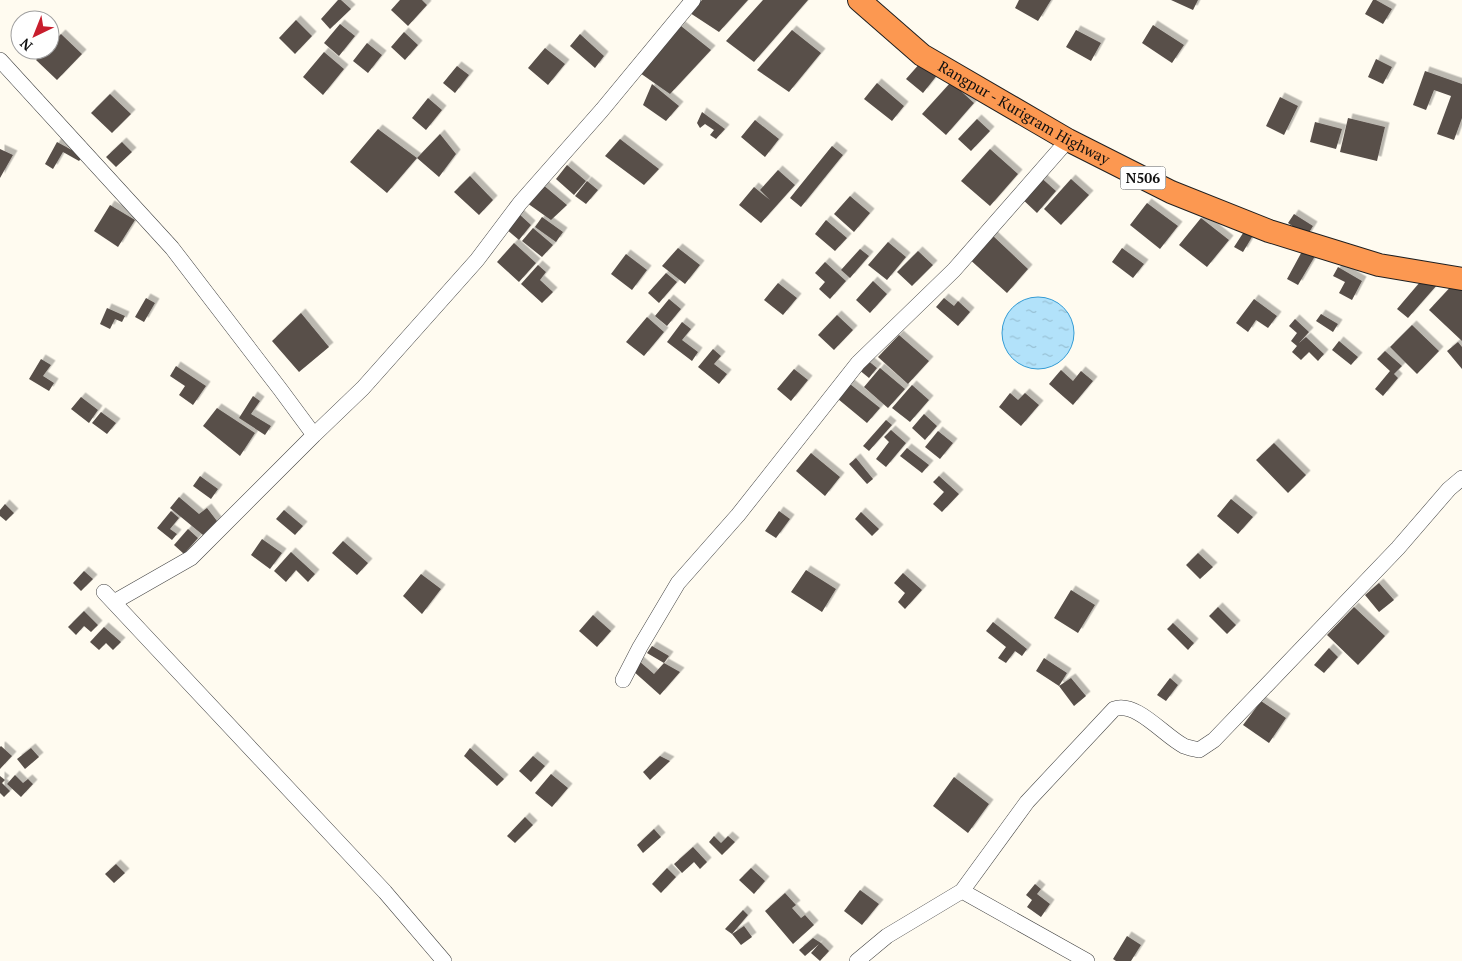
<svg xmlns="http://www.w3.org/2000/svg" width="1462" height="961" font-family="'PT Serif',serif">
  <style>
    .water { fill: url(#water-ripples); stroke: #349cd5 }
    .building { fill: #584f4a; filter: url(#shadow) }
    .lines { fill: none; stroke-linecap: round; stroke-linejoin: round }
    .minor-casing { stroke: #424242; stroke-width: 16 }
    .highway-casing { stroke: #202020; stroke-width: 24 }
    .minor { stroke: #fff; stroke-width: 15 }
    .highway { stroke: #fc9851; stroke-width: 22 }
    .labels { text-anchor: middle; stroke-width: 5; stroke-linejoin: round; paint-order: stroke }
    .shield { fill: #fff; stroke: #575757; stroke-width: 1 }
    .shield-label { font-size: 14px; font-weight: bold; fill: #0f0f0f }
    .street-label { font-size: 15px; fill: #0f0f0f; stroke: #fff }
  </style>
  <defs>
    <pattern id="water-ripples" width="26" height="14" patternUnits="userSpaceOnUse" patternTransform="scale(1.25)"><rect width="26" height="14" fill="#b2e2fa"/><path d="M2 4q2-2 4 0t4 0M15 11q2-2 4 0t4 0" fill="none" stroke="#98c1d5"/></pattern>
    <filter id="shadow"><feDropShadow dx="4.5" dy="-4.5" stdDeviation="0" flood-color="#0004"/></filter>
  </defs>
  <rect width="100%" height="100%" fill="#fffbf0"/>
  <!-- water -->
  <path class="water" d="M1002 333a36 36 0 1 1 72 0a36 36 0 1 1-72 0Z"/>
  <!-- building -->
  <path class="building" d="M 338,0 L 341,0 L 351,9 L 330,29 L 321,19 Z
    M 400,0 L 422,0 L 427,5 L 408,26 L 391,10 Z
    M 702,0 L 748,0 L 719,32 L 690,13 Z
    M 763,0 L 808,0 L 754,62 L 726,41 Z
    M 1019,0 L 1051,0 L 1038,21 L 1015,8 Z
    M 1171,0 L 1198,0 L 1193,10 Z
    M 1373,0 L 1376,0 L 1392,9 L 1383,24 L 1365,14 Z
    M 296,20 L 312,36 L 295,54 L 279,38 Z
    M 340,24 L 355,36 L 339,56 L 324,43 Z
    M 1153,25 L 1184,45 L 1172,63 L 1142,43 Z
    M 681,26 L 711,50 L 670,94 L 640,73 Z
    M 792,30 L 821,53 L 789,92 L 757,70 Z
    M 1076,30 L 1101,43 L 1091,61 L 1066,47 Z
    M 404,32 L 418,45 L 405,60 L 391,47 Z
    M 61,34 L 82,54 L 57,80 L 36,60 L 45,50 L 50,50 L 50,45 Z
    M 580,34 L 604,56 L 595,68 L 570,46 Z
    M 367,43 L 382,55 L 368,73 L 353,61 Z
    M 545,48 L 565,64 L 548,85 L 528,68 Z
    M 324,52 L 344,69 L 323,95 L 303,77 Z
    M 1376,59 L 1392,67 L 1383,84 L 1368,77 Z
    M 922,61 L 938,74 L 923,93 L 906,79 Z
    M 457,66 L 469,75 L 455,93 L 443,83 Z
    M 1425,71 L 1462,84 L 1462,118 L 1454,140 L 1437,134 L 1451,96 L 1434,90 L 1426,110 L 1413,105 Z
    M 951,82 L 974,103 L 946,135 L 922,114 Z
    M 877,83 L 904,106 L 892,121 L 864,99 Z
    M 652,84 L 679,106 L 666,121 L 643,105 Z
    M 110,94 L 131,114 L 112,133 L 91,113 Z
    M 1280,97 L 1298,106 L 1284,135 L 1266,126 Z
    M 428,98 L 442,110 L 426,130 L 412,118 Z
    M 702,112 L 725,129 L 716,139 L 710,135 L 714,130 L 705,124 L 700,128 L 697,123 Z
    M 1348,118 L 1385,127 L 1377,161 L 1340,152 Z
    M 977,119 L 990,131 L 971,151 L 958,139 Z
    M 755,120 L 779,139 L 765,157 L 741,137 Z
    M 1315,122 L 1342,129 L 1336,149 L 1310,142 Z
    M 378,129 L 417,158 L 387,193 L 350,162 Z
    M 440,134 L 456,154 L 439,177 L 417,158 Z
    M 620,139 L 659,169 L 644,185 L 605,156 Z
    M 57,142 L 83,156 L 79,161 L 63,152 L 53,169 L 45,164 Z
    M 122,142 L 132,152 L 116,167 L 106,157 Z
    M 832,146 L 843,155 L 801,207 L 790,198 Z
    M 0,149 L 13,155 L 0,178 Z
    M 990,149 L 1018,174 L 990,206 L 961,181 Z
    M 567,165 L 586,181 L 574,195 L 556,179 Z
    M 778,170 L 795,185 L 761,223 L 739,205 L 754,187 L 770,200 L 760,190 Z
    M 1038,175 L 1056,191 L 1037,213 L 1019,196 Z
    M 470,176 L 493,200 L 479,215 L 454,192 Z
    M 1071,179 L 1089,195 L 1061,225 L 1044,209 Z
    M 587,181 L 598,190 L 586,204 L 575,196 Z
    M 542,184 L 567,205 L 551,220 L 527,203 Z
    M 850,196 L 870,213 L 854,232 L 834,214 Z
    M 1147,203 L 1178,226 L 1160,249 L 1130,225 Z
    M 110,205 L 135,220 L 118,247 L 94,231 Z
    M 519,214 L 531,225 L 519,240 L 506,229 Z
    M 1294,214 L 1313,226 L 1307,236 L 1288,223 Z
    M 542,217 L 563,232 L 556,242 L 535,227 Z
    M 1201,218 L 1229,240 L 1207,267 L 1179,245 Z
    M 826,220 L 847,238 L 835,251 L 815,234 Z
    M 1247,227 L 1255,232 L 1243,252 L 1234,247 Z
    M 533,228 L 553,245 L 542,257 L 522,241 Z
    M 991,234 L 1028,269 L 1007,293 L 967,257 Z
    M 888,242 L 906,257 L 887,280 L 868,265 Z
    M 514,243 L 536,263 L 519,282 L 497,262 Z
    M 1306,244 L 1318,251 L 1298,285 L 1287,279 Z
    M 678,248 L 700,265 L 685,284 L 662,266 Z
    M 1122,248 L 1144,264 L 1133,278 L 1112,262 Z
    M 860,249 L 869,256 L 850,278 L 841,270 Z
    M 918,251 L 933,265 L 912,286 L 897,272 Z
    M 626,254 L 647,270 L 632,290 L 611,274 Z
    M 825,262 L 846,281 L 830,299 L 819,289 L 825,282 L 815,273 Z
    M 538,265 L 546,272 L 540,280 L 553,292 L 542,303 L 521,284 Z
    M 1338,267 L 1362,281 L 1352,300 L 1339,293 L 1345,282 L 1333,276 Z
    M 666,273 L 677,282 L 659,303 L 648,293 Z
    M 1426,275 L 1437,285 L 1408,318 L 1397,309 Z
    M 1457,280 L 1462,285 L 1462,341 L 1429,310 Z
    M 873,281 L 887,294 L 870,313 L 856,300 Z
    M 778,283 L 797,298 L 783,315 L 764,300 Z
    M 146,298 L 155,303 L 144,322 L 135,317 Z
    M 944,298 L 954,306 L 958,301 L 970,312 L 958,326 L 936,307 Z
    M 669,299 L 681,309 L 667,326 L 655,316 Z
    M 1254,299 L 1277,316 L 1268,328 L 1256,320 L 1248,332 L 1236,323 Z
    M 107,308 L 125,316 L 122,322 L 115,319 L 110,329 L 100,324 Z
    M 301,313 L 329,347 L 299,372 L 272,341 Z
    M 1321,314 L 1338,324 L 1333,332 L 1316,321 Z
    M 837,315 L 853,330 L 834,350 L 818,335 Z
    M 647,317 L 664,332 L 644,356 L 626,342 Z
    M 1295,319 L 1309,332 L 1299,343 L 1306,337 L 1324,354 L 1318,361 L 1309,352 L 1301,360 L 1292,352 L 1297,346 L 1291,341 L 1297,333 L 1289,326 Z
    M 682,322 L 691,329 L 682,340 L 698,352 L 692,361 L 667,342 Z
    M 1412,325 L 1439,351 L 1417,374 L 1390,347 Z
    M 899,335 L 929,361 L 908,384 L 878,357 Z
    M 1339,341 L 1358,357 L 1351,365 L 1332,350 Z
    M 1458,342 L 1462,347 L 1462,369 L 1447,351 Z
    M 713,349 L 721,356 L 714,364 L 727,374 L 719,384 L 698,367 Z
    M 1385,351 L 1402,366 L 1394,374 L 1398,378 L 1383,396 L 1375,389 L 1390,371 L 1377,359 Z
    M 41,359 L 51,365 L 43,376 L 54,383 L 49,391 L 29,379 Z
    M 866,359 L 877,368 L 869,378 L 858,369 Z
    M 176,366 L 206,386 L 193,405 L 179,395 L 185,386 L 170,376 Z
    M 880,368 L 905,389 L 888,408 L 864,387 Z
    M 794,369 L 808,380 L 791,401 L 777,389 Z
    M 1061,370 L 1073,381 L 1081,371 L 1093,381 L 1073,405 L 1049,384 Z
    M 850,384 L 880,408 L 867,423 L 838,399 Z
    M 912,385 L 929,400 L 910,422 L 892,408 Z
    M 1010,393 L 1018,400 L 1025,393 L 1039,405 L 1021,426 L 999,407 Z
    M 253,396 L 260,401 L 251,414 L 271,426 L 265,435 L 239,418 Z
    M 81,397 L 98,410 L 89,423 L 71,409 Z
    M 217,408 L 255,433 L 240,456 L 203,426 Z
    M 101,412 L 116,423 L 107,434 L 92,423 Z
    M 924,414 L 937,426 L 925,440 L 912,428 Z
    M 886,420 L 892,425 L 869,451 L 863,446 Z
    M 891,430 L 906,443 L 886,467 L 876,459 L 889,442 L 884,437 Z
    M 938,431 L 953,443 L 940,459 L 925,447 Z
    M 1274,443 L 1306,475 L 1288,493 L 1256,460 Z
    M 907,448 L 929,465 L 922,473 L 900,456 Z
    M 811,453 L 840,477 L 825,496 L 796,471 Z
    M 856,458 L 873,479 L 867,484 L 849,464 Z
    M 200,476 L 218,489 L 211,499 L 193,486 Z
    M 939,476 L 959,494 L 942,512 L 933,504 L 944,492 L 933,482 Z
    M 179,497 L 199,514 L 207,508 L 217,521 L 203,535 L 170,508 Z
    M 1231,499 L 1253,517 L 1238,534 L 1217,516 Z
    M 5,504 L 14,513 L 6,521 L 0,516 L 0,510 Z
    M 284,510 L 303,526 L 295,535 L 276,519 Z
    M 171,511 L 179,518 L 170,529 L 177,534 L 172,540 L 157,528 Z
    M 779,511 L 790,519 L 776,538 L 765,531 Z
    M 861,512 L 879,529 L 872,536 L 855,519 Z
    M 188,529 L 198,538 L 184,554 L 174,545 Z
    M 262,539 L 282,553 L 270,569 L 251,555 Z
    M 343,541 L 368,563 L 357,575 L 332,553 Z
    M 291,552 L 315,574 L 308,582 L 296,570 L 286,582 L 274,571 Z
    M 1198,553 L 1213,567 L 1200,579 L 1186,565 Z
    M 806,570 L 836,589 L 822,612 L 791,592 Z
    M 84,571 L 93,579 L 81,591 L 73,583 Z
    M 903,573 L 922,590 L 905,609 L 898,602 L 905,593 L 894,583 Z
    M 421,574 L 441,589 L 422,614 L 403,596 Z
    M 1379,583 L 1394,600 L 1379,612 L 1365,595 Z
    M 1071,590 L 1095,605 L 1078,633 L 1054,618 Z
    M 1218,607 L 1236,625 L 1227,634 L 1209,616 Z
    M 1354,607 L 1385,636 L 1358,665 L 1327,635 Z
    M 84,611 L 98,625 L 91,632 L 84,626 L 76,635 L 68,627 Z
    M 593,615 L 611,631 L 597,647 L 579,631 Z
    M 993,622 L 1027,649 L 1022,656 L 1015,651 L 1006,663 L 998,658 L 1006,647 L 986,631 Z
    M 1173,623 L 1194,643 L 1188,650 L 1167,629 Z
    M 104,627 L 121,642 L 113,650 L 106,643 L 99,650 L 90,642 Z
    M 652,646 L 669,656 L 664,663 L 680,672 L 660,695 L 632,670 L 639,661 L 654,674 L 664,663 L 647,653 Z
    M 1329,648 L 1338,657 L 1324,673 L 1314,665 Z
    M 1044,658 L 1067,673 L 1059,686 L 1036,671 Z
    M 1071,678 L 1086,696 L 1074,706 L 1059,686 Z
    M 1170,678 L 1178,685 L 1166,701 L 1157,695 Z
    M 1261,701 L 1286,718 L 1269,743 L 1243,725 Z
    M 1,746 L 12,756 L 0,769 L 0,747 Z
    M 31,748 L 39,757 L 25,769 L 17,759 Z
    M 470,748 L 504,779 L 497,786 L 464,756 Z
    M 533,756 L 545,766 L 531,782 L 519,771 Z
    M 660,756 L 670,761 L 650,780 L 643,772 Z
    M 551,774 L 568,788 L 552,807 L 535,793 Z
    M 15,775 L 23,783 L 28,779 L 33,784 L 21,797 L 7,784 Z
    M 0,776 L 5,780 L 2,783 L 10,791 L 4,797 L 0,793 Z
    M 954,777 L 989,804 L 968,833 L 933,806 Z
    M 525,817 L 533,825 L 515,843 L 507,836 Z
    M 654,829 L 661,837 L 643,853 L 637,845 Z
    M 714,836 L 721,843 L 728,836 L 735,842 L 722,855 L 709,842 Z
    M 693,847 L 707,862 L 700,869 L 694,862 L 682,873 L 674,864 Z
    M 116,864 L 125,873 L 114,883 L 105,874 Z
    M 667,868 L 676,877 L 661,893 L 652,884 Z
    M 751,868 L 765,881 L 754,894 L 739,880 Z
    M 1035,884 L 1041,889 L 1037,894 L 1050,904 L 1041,917 L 1027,907 L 1032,900 L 1026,895 Z
    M 860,890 L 879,904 L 862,925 L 844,911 Z
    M 785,893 L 796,905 L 792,908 L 801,918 L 805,915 L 814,925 L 793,944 L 765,911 Z
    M 743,910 L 748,915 L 732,934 L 744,926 L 752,937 L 741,945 L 732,934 L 725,929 Z
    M 1127,936 L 1141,945 L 1131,961 L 1116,961 L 1113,959 Z
    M 813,938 L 821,943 L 829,951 L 820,961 L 811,953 L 819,944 L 805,956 L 799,950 Z"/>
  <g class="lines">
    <defs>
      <path id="minor" d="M 0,60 L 172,248 L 280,389 L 314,435 L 363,388 L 477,260 L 520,203 L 602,110 L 693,0
        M 104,592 L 385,892 L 444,961
        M 114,602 L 191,558 L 314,435
        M 623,680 L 640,647 L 678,583 L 738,515 L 858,363 L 954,270 L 1068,140
        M 962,891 L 1027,802 L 1114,709 C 1137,701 1164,736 1184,746 C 1189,748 1195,749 1199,750 L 1214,740 L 1398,548 L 1449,489 L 1462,478
        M 857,961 L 887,936 L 962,891 L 1087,961"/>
      <g id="highway">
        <path id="s1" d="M 859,0 L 922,55 L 1068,140 L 1171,192 L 1269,231 L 1379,265 L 1462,279"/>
      </g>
    </defs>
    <!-- minor casing -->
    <use href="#minor" class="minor-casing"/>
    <!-- highway casing -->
    <use href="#highway" class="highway-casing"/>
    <!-- minor -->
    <use href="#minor" class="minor"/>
    <!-- highway -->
    <use href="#highway" class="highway"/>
  </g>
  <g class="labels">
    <!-- shield labels -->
    <rect class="shield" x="1120.5" y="166.5" width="45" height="23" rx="4"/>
    <g class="shield-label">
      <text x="1143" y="183">N506</text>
    </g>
    <!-- street labels -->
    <g class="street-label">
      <text dy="5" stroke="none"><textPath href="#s1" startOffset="201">Rangpur - Kurigram Highway</textPath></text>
    </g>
  </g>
  <!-- north arrow -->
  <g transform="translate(35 35) rotate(223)"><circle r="24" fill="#ffffff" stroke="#9f9f9f"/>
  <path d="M0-4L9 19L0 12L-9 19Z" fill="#c81e2d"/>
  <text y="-8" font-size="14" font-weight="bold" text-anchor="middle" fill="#0f0f0f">N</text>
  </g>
</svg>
